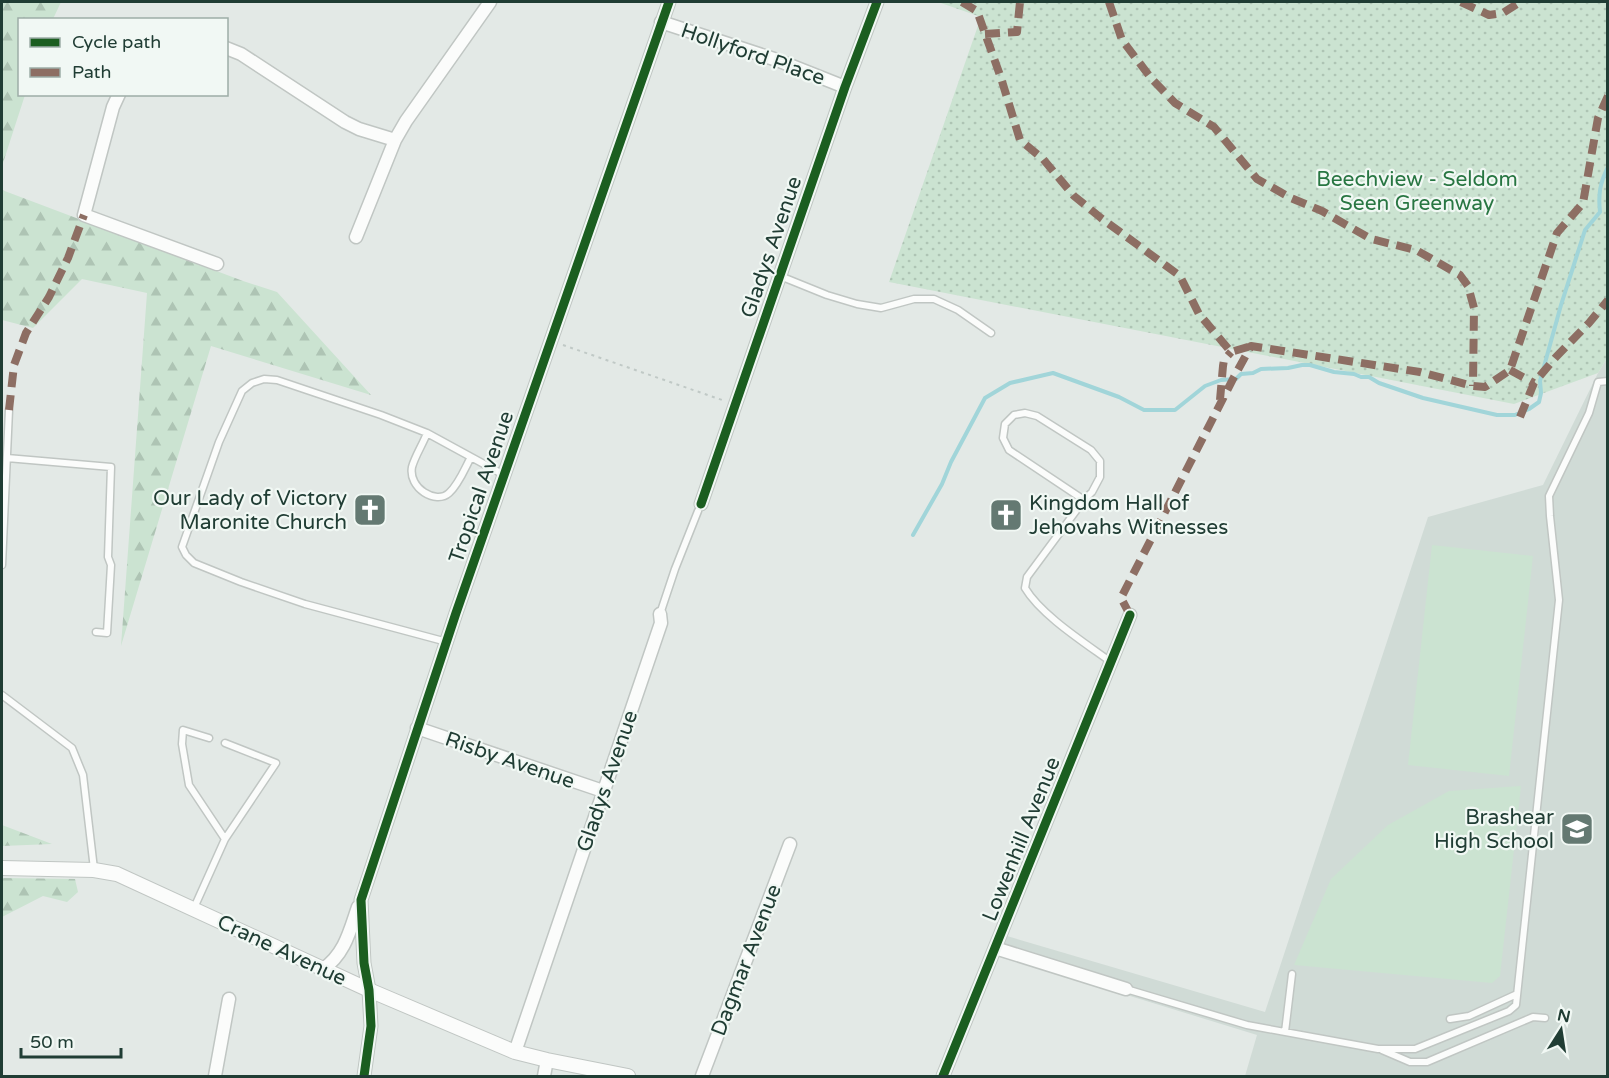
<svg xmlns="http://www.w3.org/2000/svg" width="1609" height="1078" font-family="'Varela Round',sans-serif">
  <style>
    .built { fill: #d0dbd6 }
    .forest { fill: url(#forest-firs) }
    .park { fill: url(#park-dots) }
    .garden { fill: #cbe3d1 }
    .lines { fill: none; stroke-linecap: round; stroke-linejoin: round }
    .stream { stroke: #a1d5d9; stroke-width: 4 }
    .service-casing { stroke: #c0c6c3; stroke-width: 9 }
    .minor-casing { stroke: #c0c6c3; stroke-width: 15 }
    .tertiary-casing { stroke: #c0c6c3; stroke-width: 16 }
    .path { stroke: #c0c9c6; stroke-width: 2; stroke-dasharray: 3 4.5; stroke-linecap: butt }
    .service { stroke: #fbfcfb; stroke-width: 6 }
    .minor { stroke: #fbfcfb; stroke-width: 12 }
    .tertiary { stroke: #fbfcfb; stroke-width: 14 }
    .quiet { stroke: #8d6e63; stroke-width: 8; stroke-dasharray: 15 8; stroke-linecap: butt }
    .cycleway-casing { stroke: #f1f8f4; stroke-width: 13 }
    .cycleway { stroke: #1b5e20; stroke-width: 9 }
    .labels { text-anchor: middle; stroke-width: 4.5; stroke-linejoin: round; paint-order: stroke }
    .street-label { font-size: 21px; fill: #203d34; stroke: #f1f8f4 }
    .park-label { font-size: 21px; fill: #287642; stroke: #f1f8f4 }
    .poi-label { font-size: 21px; fill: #203d34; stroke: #f1f8f4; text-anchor: end }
  </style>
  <defs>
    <pattern id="forest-firs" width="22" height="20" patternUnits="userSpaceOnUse" patternTransform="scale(1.5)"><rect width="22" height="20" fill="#cbe3d1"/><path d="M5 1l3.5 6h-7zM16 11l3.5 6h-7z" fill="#aec4b4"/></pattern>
    <pattern id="park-dots" width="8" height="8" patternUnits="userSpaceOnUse" patternTransform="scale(1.5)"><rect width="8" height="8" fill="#cbe3d1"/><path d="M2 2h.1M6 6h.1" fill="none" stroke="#aec4b4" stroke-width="1.8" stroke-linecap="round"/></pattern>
  </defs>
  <rect width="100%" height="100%" fill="#e3e9e6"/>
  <!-- built -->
  <path class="built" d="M 1607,358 L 1607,1076 L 1245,1076 L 1257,1035 L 1000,956 L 1007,936 L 1265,1012 L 1428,517 L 1543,485 L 1598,373 Z"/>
  <!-- forest -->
  <path class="forest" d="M 2,2 L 61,2 L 53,19 L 20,20 L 20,94 L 25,95 L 2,166 Z
    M 2,190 L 243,281 L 277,292 L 371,395 L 211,346 L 121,646 L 147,293 L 82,279 L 33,328 L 2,320 Z
    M 2,825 L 52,844 L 2,846 Z
    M 2,878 L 75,879 L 78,892 L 67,902 L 43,896 L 2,917 Z"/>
  <!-- park -->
  <path class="park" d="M 938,2 L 1607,2 L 1607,358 L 1598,373 L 1514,404 L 889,282 L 981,17 Z"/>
  <!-- garden -->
  <path class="garden" d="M 1432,545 L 1533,556 L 1509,776 L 1408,765 Z
    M 1521,786 L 1500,976 L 1492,983 L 1294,965 L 1331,879 L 1388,825 L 1449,791 Z"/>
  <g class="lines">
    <!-- stream -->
    <path class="stream" d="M 913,535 L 942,484 L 951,462 L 985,398 L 1010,383 L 1053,373 L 1119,397 L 1144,410 L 1175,410 L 1205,386 L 1221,380 L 1236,379 L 1241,374 L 1253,373 L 1261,369 L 1288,368 L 1302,365 L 1310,365 L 1334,372 L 1354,374 L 1361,377 L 1369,377 L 1379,383 L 1423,398 L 1497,415 L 1515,415 L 1529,409 L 1539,402 L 1541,393 L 1540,381 L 1561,305 L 1585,230 L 1600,212 C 1598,194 1600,183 1608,167"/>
    <defs>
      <path id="service" d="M 780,276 L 827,295 L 857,304 L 881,308 L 914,299 L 934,299 L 958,310 L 991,333
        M 427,433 C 423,444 415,456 412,467 C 408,488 436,505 449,493 C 459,484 465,468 471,457
        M 7,458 L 111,467 L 108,557 L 111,565 L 107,633 L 96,632
        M 1084,500 L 1009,450 L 1003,438 L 1005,424 L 1014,415 L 1025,413 L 1037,416 L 1091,450 L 1100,461 L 1100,477 L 1092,492 L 1084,500 L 1027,577 L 1025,588 C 1041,615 1085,643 1111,662
        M 2,565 L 9,410
        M 660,614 L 675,569 L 698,511
        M 447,642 L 305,604 L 241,582 L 194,563 L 186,555 L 182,547 L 219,442 L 242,391 L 252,383 L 264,379 L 277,380 L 381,415 L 427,433 L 504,475
        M 2,695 L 72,748 L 83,775 L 94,869
        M 209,738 L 183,730 L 182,744 L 189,785 L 225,839
        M 194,908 L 225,839 L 276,763 L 225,743
        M 1126,989 L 1247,1025 L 1378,1049 L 1415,1049 L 1509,1011 L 1516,1005 L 1559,600 L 1550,516 L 1549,496 L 1589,413 L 1598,382 L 1608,381
        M 1450,1019 L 1469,1016 L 1517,994
        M 1285,1032 L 1292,974
        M 1382,1050 L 1410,1062 L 1427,1062 L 1533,1017 L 1545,1018"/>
      <path id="minor" d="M 661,22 L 777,60 L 845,87
        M 226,48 L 241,54 L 345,122 L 359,129 L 395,140
        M 119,94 L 113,107 L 84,215 L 217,264
        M 356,237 L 395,140 L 406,121 L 490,2
        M 701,504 L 845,87 L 877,2
        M 417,728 L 603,791
        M 995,948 L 1126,989
        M 323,969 C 345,954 350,930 358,907
        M 515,1052 L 661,623 L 660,614
        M 215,1076 L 229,999
        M 364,1076 L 371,1026 L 369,990 L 364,963 L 361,900 L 456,613 L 669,2
        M 544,1076 L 547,1060
        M 702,1076 L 790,844
        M 943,1076 L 1130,615"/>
      <path id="tertiary" d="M 2,868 L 94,870 L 117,874 L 369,990 L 515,1052 L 547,1060 L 628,1076"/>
    </defs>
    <!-- service casing -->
    <use href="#service" class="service-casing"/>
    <!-- minor casing -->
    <use href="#minor" class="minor-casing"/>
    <!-- tertiary casing -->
    <use href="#tertiary" class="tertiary-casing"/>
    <!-- path -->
    <path class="path" d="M 563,345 L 725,401"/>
    <!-- service -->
    <use href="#service" class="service"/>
    <!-- minor -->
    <use href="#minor" class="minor"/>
    <!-- tertiary -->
    <use href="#tertiary" class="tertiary"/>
    <!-- quiet -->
    <path class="quiet" d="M 962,2 L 977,11 L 1001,78 L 1020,140 L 1043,159 L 1074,196 L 1101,218 L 1180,276 L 1199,314 L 1231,352 L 1251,346
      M 1109,2 L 1122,40 L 1151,78 L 1175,103 L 1214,127 L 1257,179 L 1291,198 L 1322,211 L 1371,239 L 1416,250 L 1460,275 L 1468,286 L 1474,308 L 1473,386
      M 1461,2 L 1489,15 L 1503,13 L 1520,2
      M 985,34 L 1017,32 L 1020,2
      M 1510,370 L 1534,383
      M 1220,400 L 1223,366 L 1224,360 L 1231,352
      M 9,410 L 14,365 L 26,333 L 49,297 L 68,258 L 84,215
      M 1520,417 L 1534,383 L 1556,357 L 1589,323 L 1608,300
      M 1130,615 L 1121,598 L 1234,377 L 1251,346 L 1420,372 L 1473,386 L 1485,387 L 1510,370 L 1557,233 L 1583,203 L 1598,118 L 1608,96"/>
    <defs>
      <path id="cycleway" d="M 701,504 L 845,87 L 877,2
        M 364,1076 L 371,1026 L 369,990 L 364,963 L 361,900 L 456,613 L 669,2
        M 943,1076 L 1130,615"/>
    </defs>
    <!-- cycleway casing -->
    <use href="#cycleway" class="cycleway-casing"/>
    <!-- cycleway -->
    <use href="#cycleway" class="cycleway"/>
  </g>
  <!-- icons -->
  <defs>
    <symbol id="church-square" viewBox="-11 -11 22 22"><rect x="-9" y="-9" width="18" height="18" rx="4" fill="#647972" stroke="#f1f8f4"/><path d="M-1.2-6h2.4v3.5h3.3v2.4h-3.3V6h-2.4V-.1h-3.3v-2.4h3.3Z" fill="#fff"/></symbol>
    <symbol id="school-square" viewBox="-11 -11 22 22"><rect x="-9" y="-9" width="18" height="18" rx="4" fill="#647972" stroke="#f1f8f4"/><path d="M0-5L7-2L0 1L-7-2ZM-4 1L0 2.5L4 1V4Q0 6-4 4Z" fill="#fff"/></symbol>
  </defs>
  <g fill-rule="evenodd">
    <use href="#church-square" x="351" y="491" width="38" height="38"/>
    <use href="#church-square" x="987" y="496" width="38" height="38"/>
    <use href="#school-square" x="1558" y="810" width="38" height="38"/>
  </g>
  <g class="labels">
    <!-- street labels -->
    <g class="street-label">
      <text transform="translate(753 54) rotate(19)" y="7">Hollyford Place</text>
      <text transform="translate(771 247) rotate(-71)" y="7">Gladys Avenue</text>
      <text transform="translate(481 487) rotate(-71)" y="7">Tropical Avenue</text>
      <text transform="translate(510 760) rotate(19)" y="7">Risby Avenue</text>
      <text transform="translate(607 781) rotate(-71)" y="7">Gladys Avenue</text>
      <text transform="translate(1021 839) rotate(-68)" y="7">Lowenhill Avenue</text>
      <text transform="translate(282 950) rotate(25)" y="7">Crane Avenue</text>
      <text transform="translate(746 960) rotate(-69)" y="7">Dagmar Avenue</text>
    </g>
    <!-- park labels -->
    <g class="park-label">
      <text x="1417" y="186">Beechview - Seldom<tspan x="1417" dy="24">Seen Greenway</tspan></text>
    </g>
    <!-- poi labels -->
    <g class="poi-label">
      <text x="347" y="505">Our Lady of Victory<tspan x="347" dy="24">Maronite Church</tspan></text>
      <text x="1029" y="510" text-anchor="start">Kingdom Hall of<tspan x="1029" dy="24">Jehovahs Witnesses</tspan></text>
      <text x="1554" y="824">Brashear<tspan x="1554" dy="24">High School</tspan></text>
    </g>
  </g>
  <!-- border -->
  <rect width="1609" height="1078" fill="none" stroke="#203d34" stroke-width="6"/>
  <!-- legend -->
  <rect x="18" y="18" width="210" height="78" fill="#f1f8f4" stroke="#9dada7" stroke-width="1.5"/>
  <rect x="30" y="38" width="30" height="9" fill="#1b5e20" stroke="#9dada7" stroke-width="1.5"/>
  <text x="72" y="48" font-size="18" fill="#203d34">Cycle path</text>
  <rect x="30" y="68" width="30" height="9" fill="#8d6e63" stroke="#9dada7" stroke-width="1.5"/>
  <text x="72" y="78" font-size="18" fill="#203d34">Path</text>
  <!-- north arrow -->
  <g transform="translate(1561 1030) rotate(12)" stroke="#f1f8f4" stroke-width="4.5" paint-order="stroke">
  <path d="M0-4.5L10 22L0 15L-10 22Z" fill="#203d34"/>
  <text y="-9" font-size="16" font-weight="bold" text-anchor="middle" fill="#203d34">N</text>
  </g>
  <!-- scale -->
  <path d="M21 1048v9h100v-9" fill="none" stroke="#203d34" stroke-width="3"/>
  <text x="30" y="1048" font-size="18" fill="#203d34" stroke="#f1f8f4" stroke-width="4.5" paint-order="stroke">50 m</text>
</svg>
